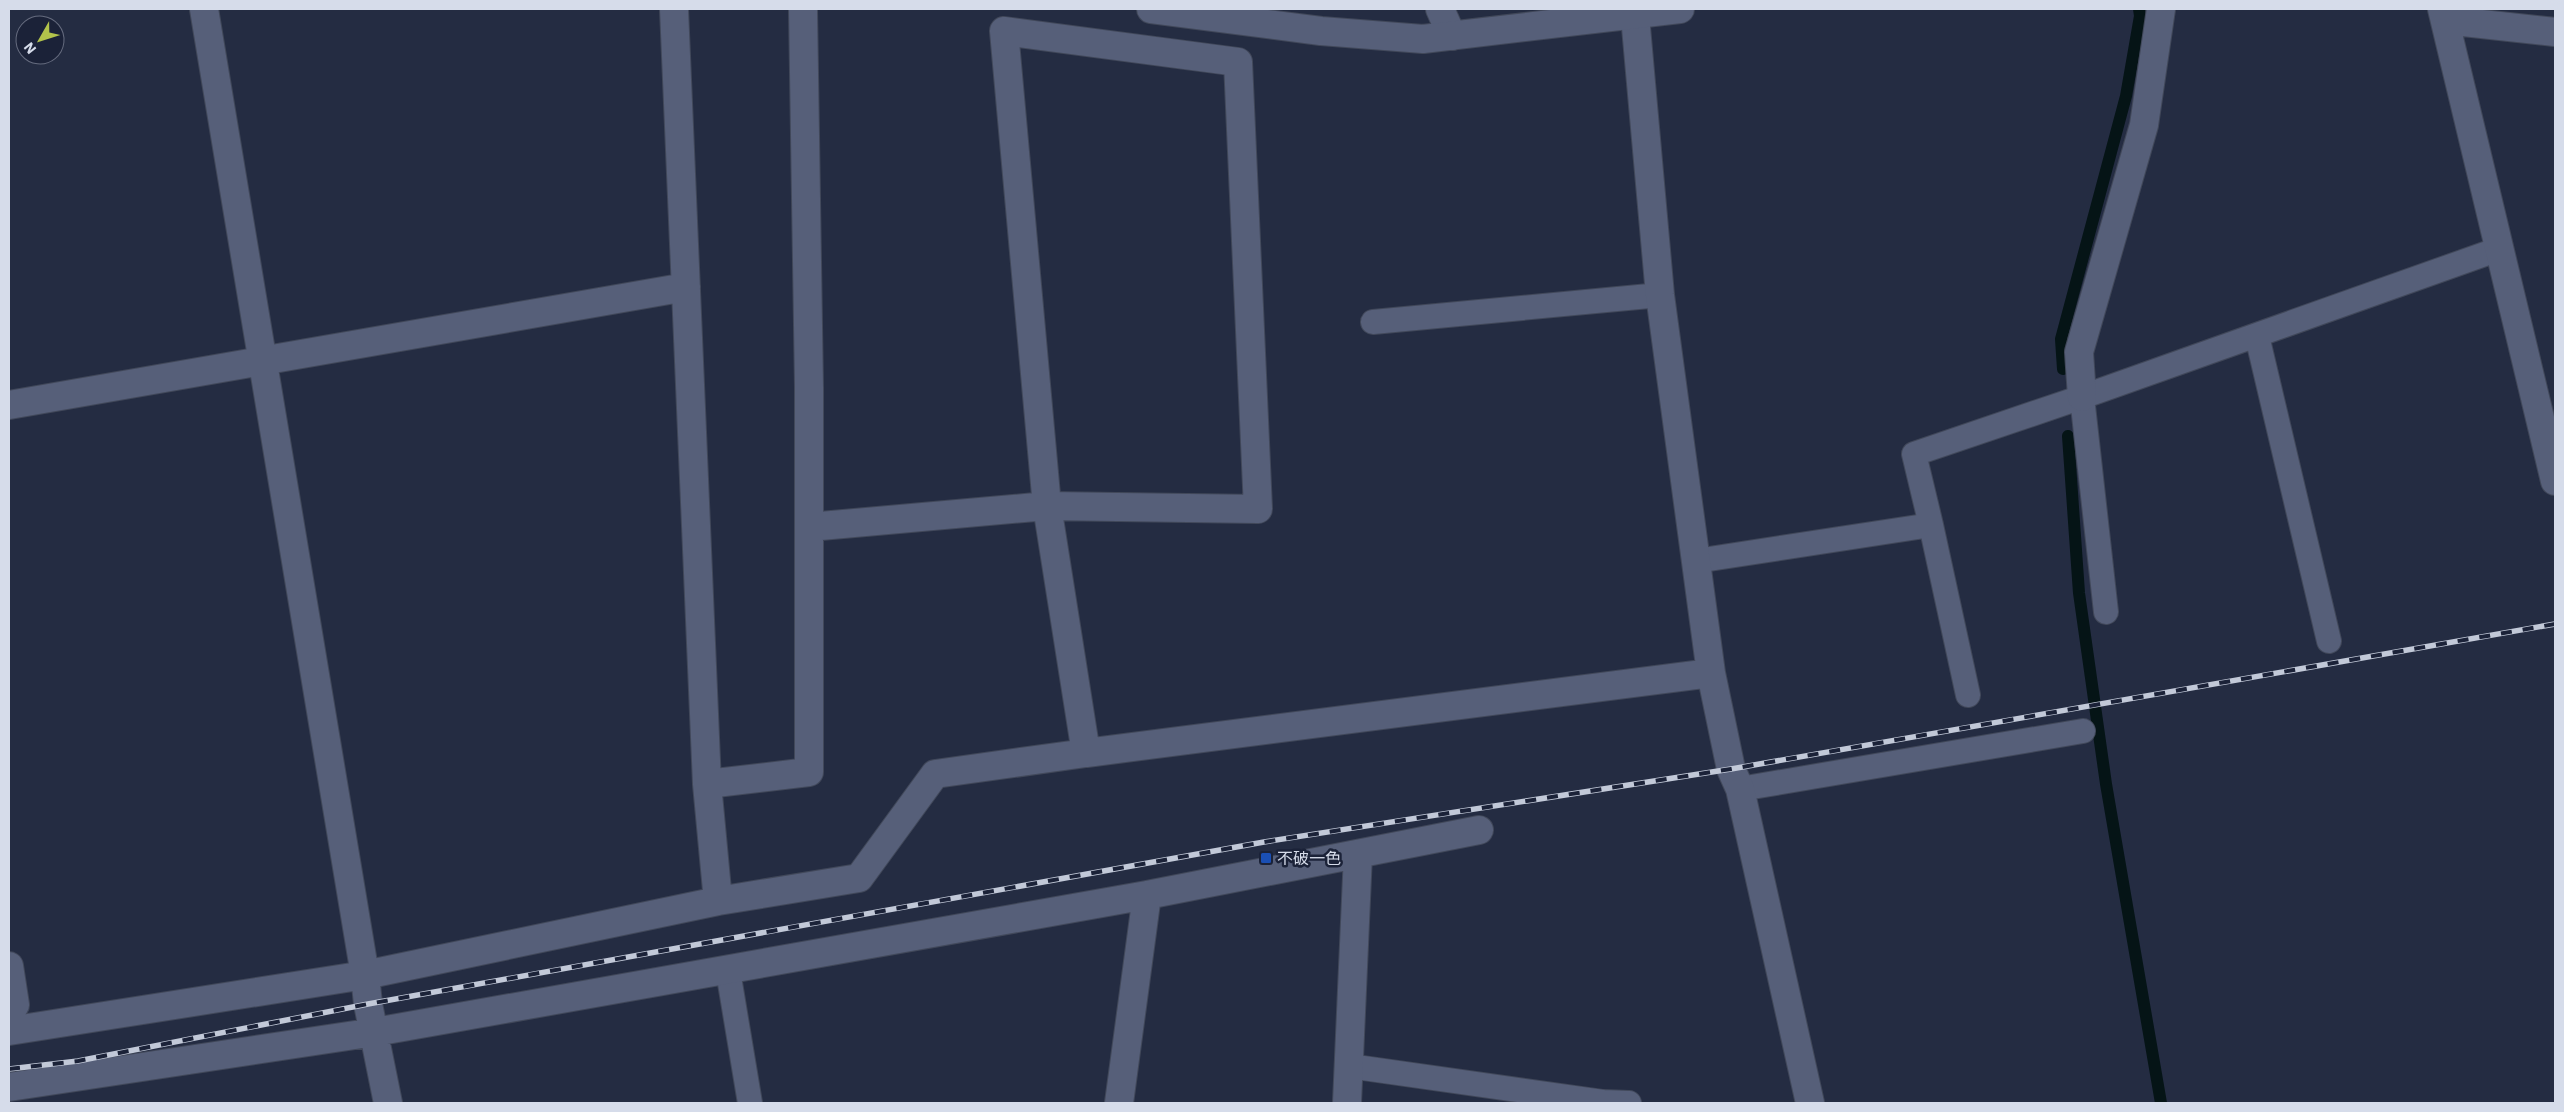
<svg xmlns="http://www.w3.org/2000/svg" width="2564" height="1112" font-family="'IBM Plex Sans','Noto Sans JP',sans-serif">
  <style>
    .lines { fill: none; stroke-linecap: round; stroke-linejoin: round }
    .stream { stroke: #051416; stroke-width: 12 }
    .lane-casing { stroke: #41485a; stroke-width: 26 }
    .street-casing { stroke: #41485a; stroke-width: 30 }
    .secondary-casing { stroke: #41485a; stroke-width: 30 }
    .lane { stroke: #565f79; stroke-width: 24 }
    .street { stroke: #565f79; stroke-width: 28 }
    .secondary { stroke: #565f79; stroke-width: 28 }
    .rail-casing { stroke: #c2c9d8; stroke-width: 5.5 }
    .rail { stroke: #1b2238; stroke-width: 4; stroke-dasharray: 11; stroke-linecap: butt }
    .transit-dot { fill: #1a4fb4; stroke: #1b2238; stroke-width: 2 }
    .labels { text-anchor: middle; stroke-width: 5; stroke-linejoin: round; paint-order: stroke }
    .poi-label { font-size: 16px; fill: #d6dcea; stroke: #1b2238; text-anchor: start }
  </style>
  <rect width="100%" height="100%" fill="#242c42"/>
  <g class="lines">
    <!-- stream -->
    <path class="stream" d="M 2063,369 L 2061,339 L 2126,96 L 2140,16 L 2139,9
      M 2068,436 L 2079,593 L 2106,784 L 2161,1103"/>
    <defs>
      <path id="lane" d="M 1373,322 L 1660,295
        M 2257,336 L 2329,641
        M 2082,397 L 2106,612
        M 1931,525 L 1968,695
        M 1696,561 L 1931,525 L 1914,454 L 2082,397 L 2499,249
        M 1740,789 L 2083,731
        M 728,971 L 750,1103
        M 1349,1066 L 1603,1102 L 1629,1103"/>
      <path id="street" d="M 204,9 L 365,975 L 368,1004 L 388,1103
        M 674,9 L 707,784
        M 803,9 L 809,388 L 809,772 L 707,784 L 718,901 L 859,878 L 935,774 L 1086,753 L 1047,506 L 1004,31 L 1238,62 L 1258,509 L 1047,506 L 809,527
        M 1440,9 L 1452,36
        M 2442,9 L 2555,481
        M 1635,16 L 1660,295 L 1711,673 L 1731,769 L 1740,789 L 1810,1103
        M 2445,20 L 2555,32
        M 2082,397 L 2079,352 L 2144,125 L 2161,9
        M 9,405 L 686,287
        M 1086,753 L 1711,673
        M 1147,895 L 1479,830
        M 9,966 L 15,1005
        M 9,1031 L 365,975 L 718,901
        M 9,1087 L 375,1032 L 1147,895 L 1119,1103
        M 1347,1103 L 1358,854"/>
      <path id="secondary" d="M 1151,9 L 1321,31 L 1423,39 L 1680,9"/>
    </defs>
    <!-- lane casing -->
    <use href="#lane" class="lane-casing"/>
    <!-- street casing -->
    <use href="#street" class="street-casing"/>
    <!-- secondary casing -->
    <use href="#secondary" class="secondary-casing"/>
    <!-- lane -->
    <use href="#lane" class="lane"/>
    <!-- street -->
    <use href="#street" class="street"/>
    <!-- secondary -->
    <use href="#secondary" class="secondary"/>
    <defs>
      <path id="rail" d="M 9,1069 L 78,1061 L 368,1004 L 1264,842 L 1731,769 L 2555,624"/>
    </defs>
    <!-- rail casing -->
    <use href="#rail" class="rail-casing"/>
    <!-- rail -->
    <use href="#rail" class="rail"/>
  </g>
  <!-- markers -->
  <rect class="transit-dot" x="1260" y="852" width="12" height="12" rx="2.5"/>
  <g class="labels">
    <!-- poi labels -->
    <g class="poi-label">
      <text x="1277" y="864">不破一色</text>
    </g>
  </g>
  <!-- border -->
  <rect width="2564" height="1112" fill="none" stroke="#d6dcea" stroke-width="20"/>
  <!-- north arrow -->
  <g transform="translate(40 40) rotate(231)"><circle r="24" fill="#1b2238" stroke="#666c7f"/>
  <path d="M0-4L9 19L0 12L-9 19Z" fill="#b2c34b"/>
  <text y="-8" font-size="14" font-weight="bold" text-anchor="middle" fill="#d6dcea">N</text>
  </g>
</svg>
